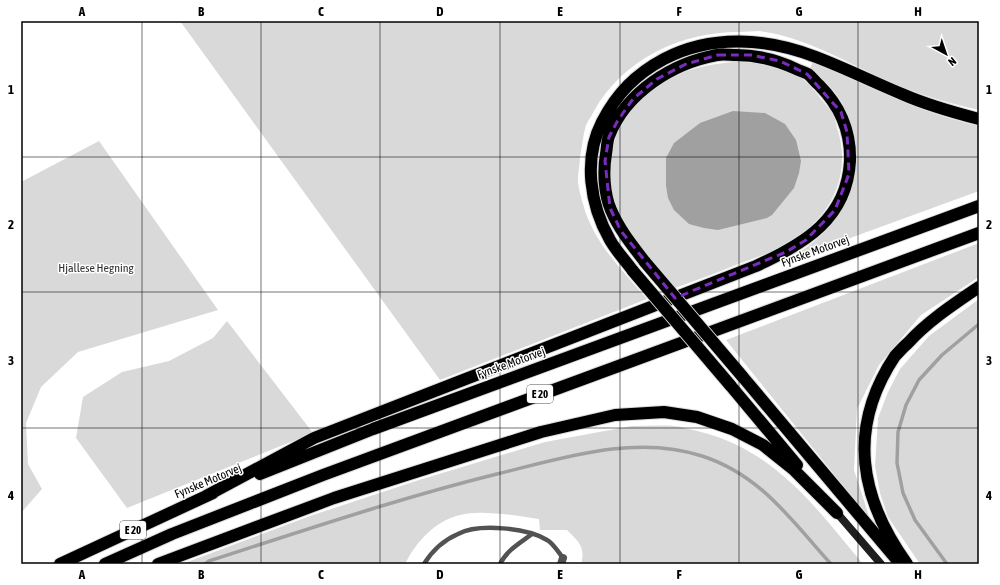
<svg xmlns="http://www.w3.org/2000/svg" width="1000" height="585" font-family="'Asap Condensed',sans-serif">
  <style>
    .green { fill: #d9d9d9 }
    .water { fill: #a0a0a0 }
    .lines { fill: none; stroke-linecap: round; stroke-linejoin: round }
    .stream { stroke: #a0a0a0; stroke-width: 3.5 }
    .highway-casing { stroke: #dbdbdb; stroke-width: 14 }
    .lane { stroke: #525252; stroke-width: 4.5 }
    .street { stroke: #525252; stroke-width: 8 }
    .secondary { stroke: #1f1f1f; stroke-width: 8 }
    .highway { stroke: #000; stroke-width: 12 }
    .highway-bridge-casing { stroke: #dbdbdb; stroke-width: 14; stroke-linecap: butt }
    .highway-bridge { stroke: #000; stroke-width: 12 }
    .marked { fill: none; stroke: #7b2cbf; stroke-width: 3; stroke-dasharray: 8 5; stroke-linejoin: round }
    .grid { fill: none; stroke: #000; stroke-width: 1; stroke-opacity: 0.55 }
    .labels { text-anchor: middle; stroke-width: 3; stroke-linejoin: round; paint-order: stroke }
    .shield { fill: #fff; stroke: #4c4c4c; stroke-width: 1 }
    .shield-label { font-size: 11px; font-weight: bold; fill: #000 }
    .street-label { font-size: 12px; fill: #000; stroke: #fff }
    .park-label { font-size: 12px; fill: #303030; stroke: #fff }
    .neatline { fill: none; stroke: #000; stroke-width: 1.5 }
    .grid-label { font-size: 13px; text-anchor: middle; font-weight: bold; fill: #000 }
  </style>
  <rect width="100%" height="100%" fill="#fff"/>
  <!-- green -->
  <path class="green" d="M 180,21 L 979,21 L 979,110 C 953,104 927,97 902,87 C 856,68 809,37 759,31 C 752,31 746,32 739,32 C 681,32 623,59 594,111 C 592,116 588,120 586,125 C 583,135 582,147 580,157 C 580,164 578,172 578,179 C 578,187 581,197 583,204 C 593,242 622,270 647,299 L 440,380 Z
    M 813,61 C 867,86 920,113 979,126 L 979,191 L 790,260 L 790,258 C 816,243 838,223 848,195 C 850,191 852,187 852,183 C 853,171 850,155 848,144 C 847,133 848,120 845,110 C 840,94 823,79 810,69 Z
    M 733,62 C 756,62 778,64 798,76 C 807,81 815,91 821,99 C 825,104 830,109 833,114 C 835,118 836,124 837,128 C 849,163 839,200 812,225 C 792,245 767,254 741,263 C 719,272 697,280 675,288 C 657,267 633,244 620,219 C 616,210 613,200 611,190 C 604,144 625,106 664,82 C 685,69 709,64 733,62 Z
    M 99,141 L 218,310 L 78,352 L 41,387 L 26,423 L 28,464 L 42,489 L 21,513 L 21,182 Z
    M 979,243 L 979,277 L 921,315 L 879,365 L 857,409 L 854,470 L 870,519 L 726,340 Z
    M 979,299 L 979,564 L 920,564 L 888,517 L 880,493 L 875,466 L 878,418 L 888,392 L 900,369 L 929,336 Z
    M 227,321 L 313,433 L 127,508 L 76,438 L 83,397 L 122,372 L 169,361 L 213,338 Z
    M 632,426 C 646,426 660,425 674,426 C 683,427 692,430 701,432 C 776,451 816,508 863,564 L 581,564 C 586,547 578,541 567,530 L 540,530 L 539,519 C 516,516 482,509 460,515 C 435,521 416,542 405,564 L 182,564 L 310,516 L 419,480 L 545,442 Z"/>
  <!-- water -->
  <path class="water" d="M 733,111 L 765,113 L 785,124 L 796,140 L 801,161 L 799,173 L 794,188 L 772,215 L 767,218 L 718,230 L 704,228 L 689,224 L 674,210 L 668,198 L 666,186 L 666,158 L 674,143 L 700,123 Z"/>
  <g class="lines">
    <!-- stream -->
    <path class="stream" d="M 205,564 L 209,561 C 305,530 400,498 497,474 C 563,458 635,434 702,456 C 761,475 792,521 831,564
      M 947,564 L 915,520 L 903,493 L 897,463 L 898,432 L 906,405 L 919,380 L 942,355 L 979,324"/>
    <defs>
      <path id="highway" d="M 633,271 C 626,261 616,251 610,240 C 590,205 583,159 602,122 C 617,93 636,74 664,59 C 712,34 767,38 816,57 C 845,68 873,82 902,94 C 927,105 952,112 979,119
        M 742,376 L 897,560
        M 730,385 L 797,465
        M 260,474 L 373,429 L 979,206
        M 206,496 L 314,438 L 756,266 C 804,244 847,219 850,161 C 851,130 840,106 819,85 C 815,82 812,77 808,74 C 804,72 800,71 796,69 C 777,60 758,55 736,55 C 730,55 723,54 717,55 C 673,63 626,92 609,136 C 607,141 607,148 606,154 C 603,171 604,194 611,210 C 619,229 632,245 645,262
        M 60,564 L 213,493
        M 105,564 L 172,534 L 323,475 L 979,233
        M 158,564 L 334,498 L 541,432 L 615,415 L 664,412 L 697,417 L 732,429 L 763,445 L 793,469 L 837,513
        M 907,564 C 859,497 847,428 895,356 C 899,352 903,347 908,343 C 928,321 954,304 979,287"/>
    </defs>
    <!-- highway casing -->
    <use href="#highway" class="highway-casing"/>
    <!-- lane -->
    <path class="lane" d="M 424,564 C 432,551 444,540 458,534 C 479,523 527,528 547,540 C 553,543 559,553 563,558
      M 500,564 C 507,550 520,543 532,534"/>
    <!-- street -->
    <path class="street" d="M 561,564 L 563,558"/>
    <!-- secondary -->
    <path class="secondary" d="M 837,513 L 881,564"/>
    <!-- highway -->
    <use href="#highway" class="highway"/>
    <defs>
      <path id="highway-bridge" d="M 645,262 L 742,376
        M 633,271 L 730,385"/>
    </defs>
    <!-- highway-bridge casing -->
    <use href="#highway-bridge" class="highway-bridge-casing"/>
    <!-- highway-bridge -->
    <use href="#highway-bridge" class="highway-bridge"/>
  </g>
  <!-- marked area -->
  <path class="marked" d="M 718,55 L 751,55 L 780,61 L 807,74 L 841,112 L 847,132 L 849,174 L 835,210 L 806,240 L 786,252 L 675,298 L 621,231 L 610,208 L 605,161 L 609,137 L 618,120 L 633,99 L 657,79 L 686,64 Z"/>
  <!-- grid -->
  <path class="grid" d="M 142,21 L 142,564M 261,21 L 261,564M 380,21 L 380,564M 500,21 L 500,564M 620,21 L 620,564M 739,21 L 739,564M 858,21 L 858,564M 21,157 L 979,157M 21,292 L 979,292M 21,428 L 979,428"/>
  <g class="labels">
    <!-- shield labels -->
    <g class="shield">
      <rect x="527" y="385" width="26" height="18" rx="3"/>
      <rect x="120" y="521" width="26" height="18" rx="3"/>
    </g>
    <g class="shield-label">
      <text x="540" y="398">E 20</text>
      <text x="133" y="534">E 20</text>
    </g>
    <!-- street labels -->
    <g class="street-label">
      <text transform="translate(815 251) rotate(-20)" y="4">Fynske Motorvej</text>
      <text transform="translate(511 363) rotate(-20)" y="4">Fynske Motorvej</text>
      <text transform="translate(208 481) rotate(-23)" y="4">Fynske Motorvej</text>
    </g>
    <!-- park labels -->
    <g class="park-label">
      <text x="96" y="272">Hjallese Hegning</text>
    </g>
  </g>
  <!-- border -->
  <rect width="1000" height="585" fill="none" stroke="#ffffff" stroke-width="44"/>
  <!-- north arrow -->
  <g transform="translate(946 54) rotate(140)" stroke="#ffffff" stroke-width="3" paint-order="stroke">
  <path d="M0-3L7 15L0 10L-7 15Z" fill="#000000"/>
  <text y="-6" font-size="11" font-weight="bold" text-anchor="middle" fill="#000000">N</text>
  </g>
  <rect x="22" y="22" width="956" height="541" class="neatline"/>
  <g class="grid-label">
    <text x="82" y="16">A</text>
    <text x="201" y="16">B</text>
    <text x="321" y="16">C</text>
    <text x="440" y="16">D</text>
    <text x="560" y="16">E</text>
    <text x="679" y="16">F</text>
    <text x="799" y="16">G</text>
    <text x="918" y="16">H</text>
    <text x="11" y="94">1</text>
    <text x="989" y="94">1</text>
    <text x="11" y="229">2</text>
    <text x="989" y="229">2</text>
    <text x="11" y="365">3</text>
    <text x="989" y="365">3</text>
    <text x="11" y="500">4</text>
    <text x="989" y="500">4</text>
    <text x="82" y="579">A</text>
    <text x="201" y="579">B</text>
    <text x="321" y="579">C</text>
    <text x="440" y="579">D</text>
    <text x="560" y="579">E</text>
    <text x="679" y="579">F</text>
    <text x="799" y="579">G</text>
    <text x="918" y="579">H</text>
  </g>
</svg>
